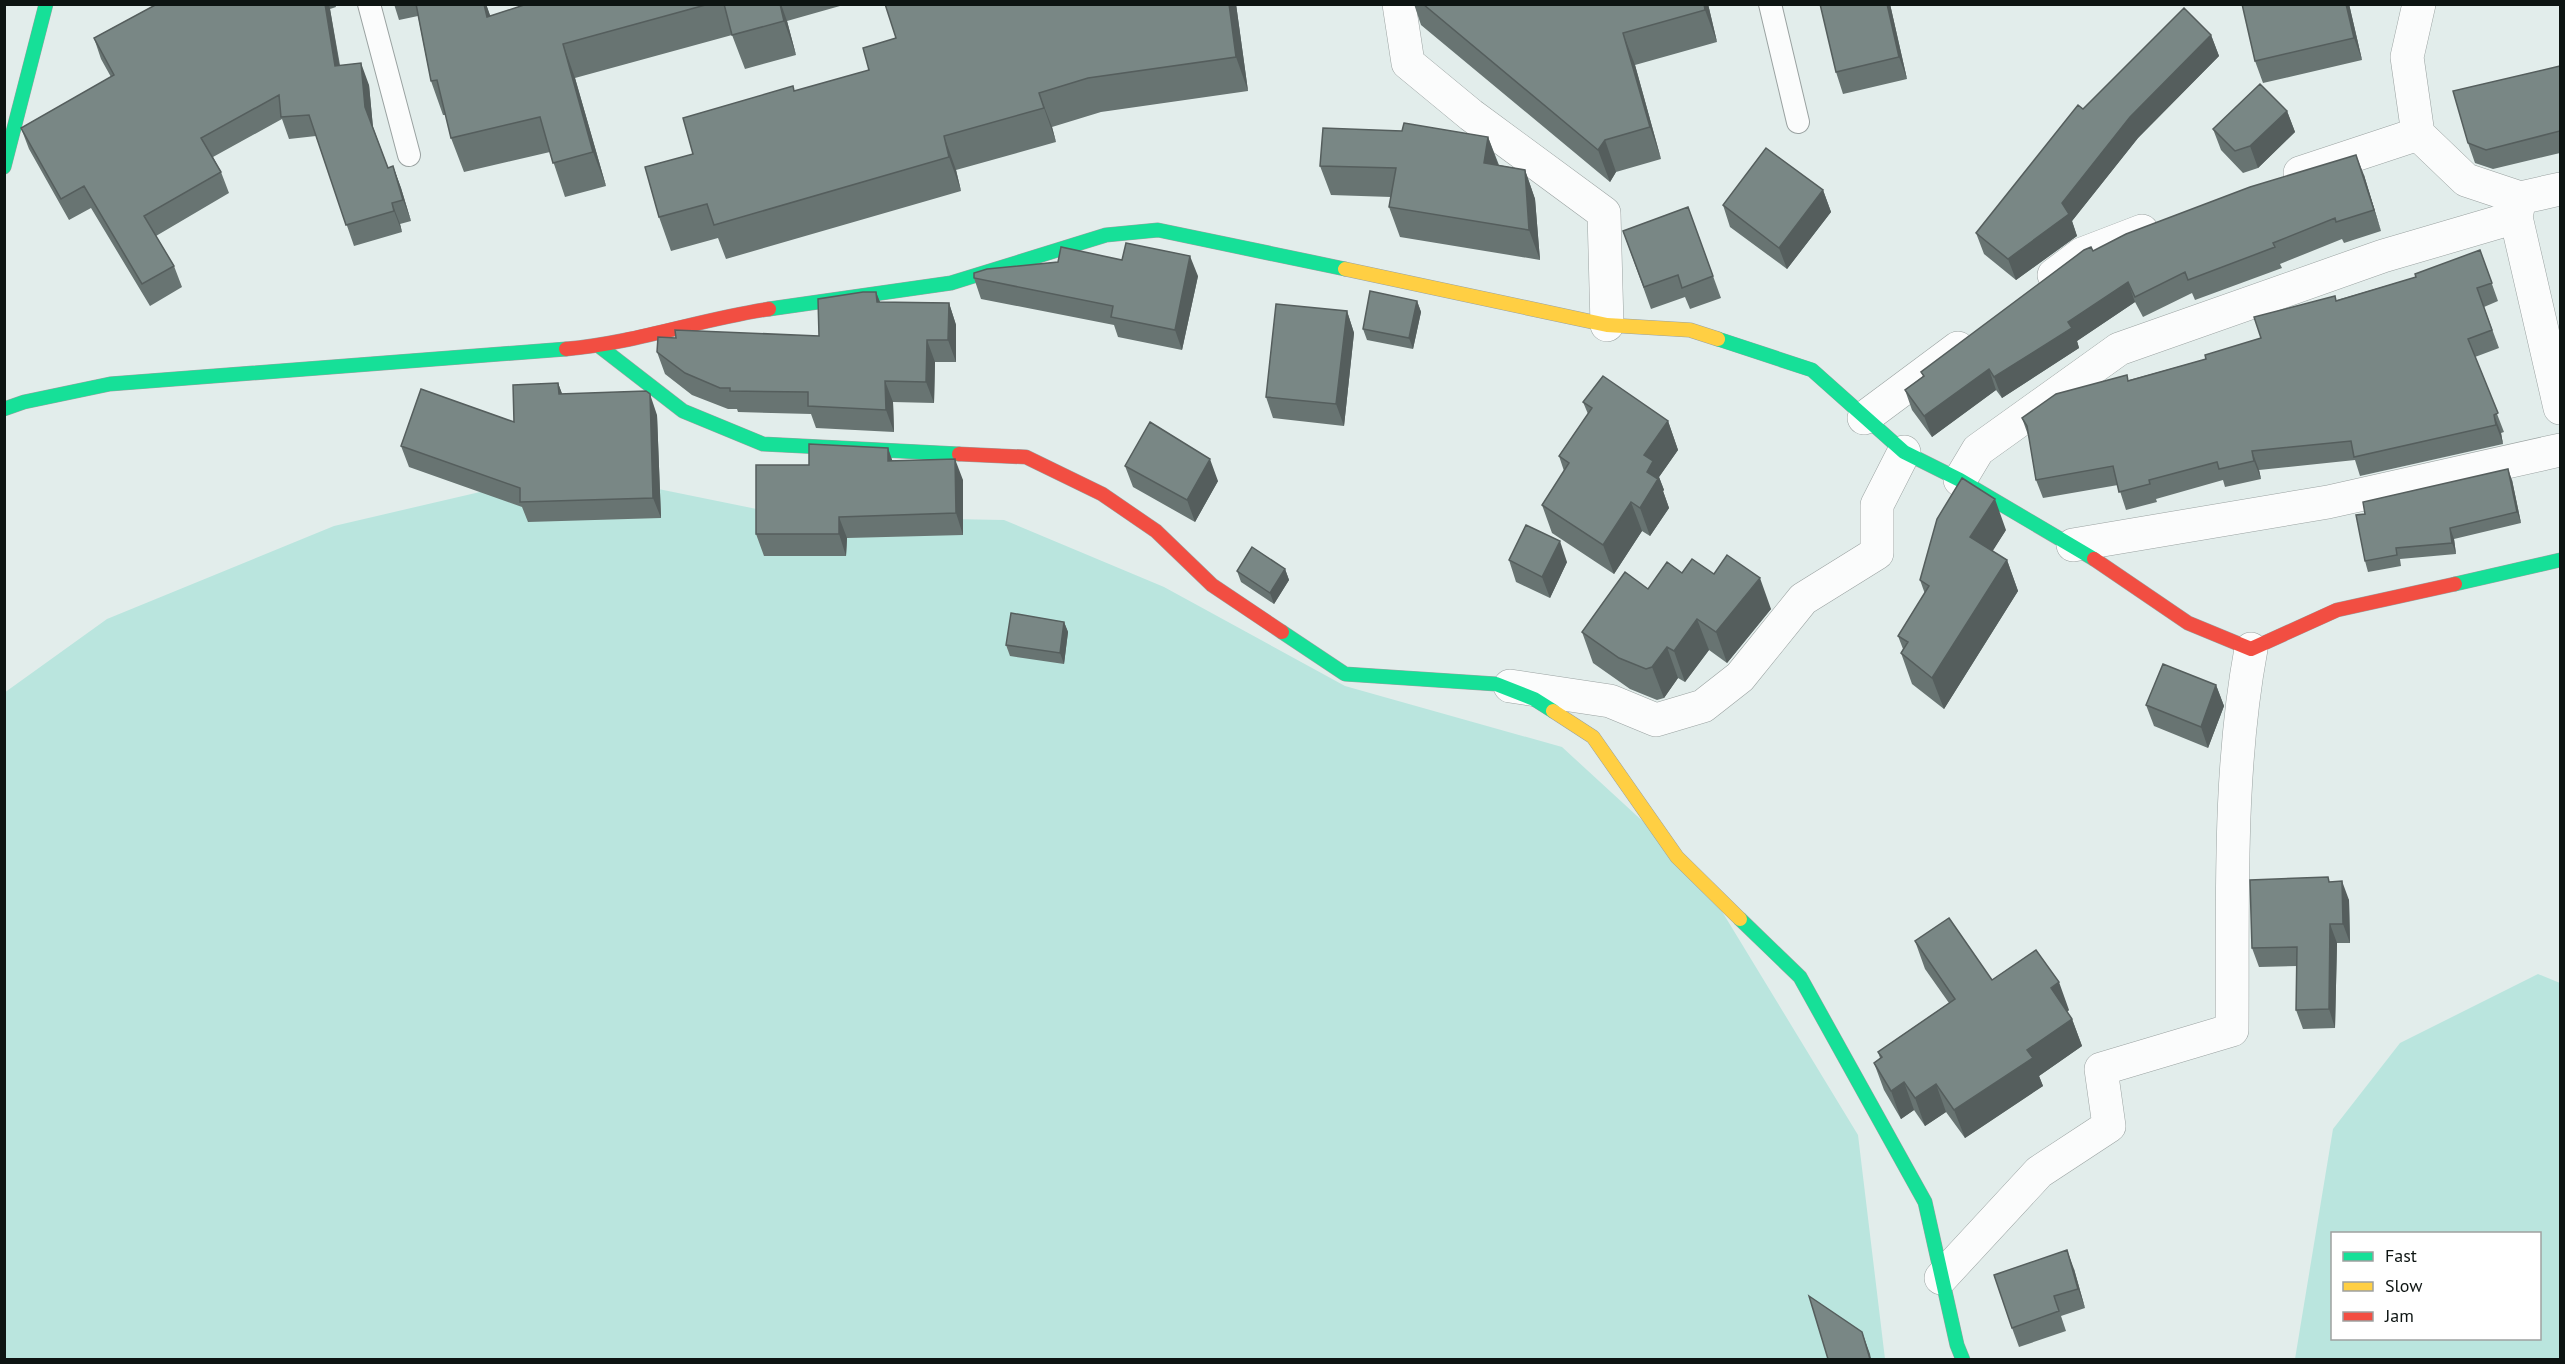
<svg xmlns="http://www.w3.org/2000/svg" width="2565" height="1364" font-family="'PT Sans',sans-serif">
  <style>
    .green { fill: #bae5de; fill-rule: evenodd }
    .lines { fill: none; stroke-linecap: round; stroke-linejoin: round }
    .lane-casing { stroke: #9aa2a1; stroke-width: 24 }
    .street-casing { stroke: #9aa2a1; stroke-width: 34 }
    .fast-casing { stroke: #9aa2a1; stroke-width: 15 }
    .slow-casing { stroke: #9aa2a1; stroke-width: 15 }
    .jam-casing { stroke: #9aa2a1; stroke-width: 15 }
    .lane { stroke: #fbfcfc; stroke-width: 22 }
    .street { stroke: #fbfcfc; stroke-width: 33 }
    .fast { stroke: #16e098; stroke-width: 14 }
    .slow { stroke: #ffcf43; stroke-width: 14 }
    .jam { stroke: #f24e42; stroke-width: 14 }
    .wall { fill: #687472 }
    .shaded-wall { fill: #555e5d }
    .building { fill: #798785; stroke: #555e5d; stroke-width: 1.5 }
  </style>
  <rect width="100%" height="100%" fill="#e2edeb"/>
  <!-- green -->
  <path class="green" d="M 570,471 L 791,516 L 1004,520 L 1164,587 L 1345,686 L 1562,747 L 1698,872 L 1858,1135 L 1885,1359 L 5,1359 L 4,693 L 107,619 L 334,526 Z
    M 2538,974 L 2560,983 L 2560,1359 L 2295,1359 L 2333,1129 L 2400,1043 ZM 2332,1234 L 2540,1234 L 2540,1338 L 2332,1338 Z"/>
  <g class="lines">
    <defs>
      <path id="lane" d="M 369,4 L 409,155
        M 1770,4 L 1798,122"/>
      <path id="street" d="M 1399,4 L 1408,63 L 1471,115 L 1604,213 L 1607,325
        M 2419,4 L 2407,57 L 2418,134 L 2466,180 L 2520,198
        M 2300,173 L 2418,134
        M 2560,189 L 2520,198 L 2516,217 L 2560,408
        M 2054,275 L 2082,254 L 2142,231
        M 1864,418 L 1958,348
        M 1960,480 L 1978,450 L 2119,349 L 2383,256 L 2516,217
        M 2073,545 L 2328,502 L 2560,450
        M 1510,686 L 1610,701 L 1656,720 L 1703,706 L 1740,677 L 1803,599 L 1877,553 L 1877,505 L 1904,452
        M 1941,1278 L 2039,1172 L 2109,1126 L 2101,1069 L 2232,1030 C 2233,904 2228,773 2251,649"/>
      <path id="fast" d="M 4,167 L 46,4
        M 769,309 L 951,283 L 1106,235 L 1158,230 L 1345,269
        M 1718,339 L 1812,370 L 1904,452 L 1960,480 L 2094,559
        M 599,346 L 683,411 L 763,444 L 959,454
        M 4,409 L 24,402 L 110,384 L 566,349
        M 2455,584 L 2560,560
        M 1282,632 L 1345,674 L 1496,684 L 1534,699 L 1553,711
        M 1740,919 L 1800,977 L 1925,1202 L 1957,1345 L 1963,1360"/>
      <path id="slow" d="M 1345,269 L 1607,325 L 1690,330 L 1718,339
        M 1553,711 L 1593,737 L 1677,857 L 1740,919"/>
      <path id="jam" d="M 566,349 C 635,343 701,319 769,309
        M 959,454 L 1026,457 L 1102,494 L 1156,531 L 1212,585 L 1282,632
        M 2094,559 L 2188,623 L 2251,649 L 2337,610 L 2455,584"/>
    </defs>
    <!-- lane casing -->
    <use href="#lane" class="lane-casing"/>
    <!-- street casing -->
    <use href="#street" class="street-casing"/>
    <!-- fast casing -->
    <use href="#fast" class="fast-casing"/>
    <!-- slow casing -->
    <use href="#slow" class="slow-casing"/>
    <!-- jam casing -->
    <use href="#jam" class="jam-casing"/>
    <!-- lane -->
    <use href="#lane" class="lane"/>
    <!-- street -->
    <use href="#street" class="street"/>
    <!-- fast -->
    <use href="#fast" class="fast"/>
    <!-- slow -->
    <use href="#slow" class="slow"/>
    <!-- jam -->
    <use href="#jam" class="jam"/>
  </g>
  <!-- wall -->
  <path class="wall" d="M 157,4 L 335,4 L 336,7 L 330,9 L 340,65 L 369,85 L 373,127 L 388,168 L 393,166 L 401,188 L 411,221 L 400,224 L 402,232 L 354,246 L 316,136 L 289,139 L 282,119 L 213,157 L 221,172 L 229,193 L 156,236 L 174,266 L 182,287 L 150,306 L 91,208 L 69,220 L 29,149 L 21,128 L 111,77 L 101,59 L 94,38 Z
    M 394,4 L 486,4 L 490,16 L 527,4 L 847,4 L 787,21 L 796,55 L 745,69 L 732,35 L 575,78 L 606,186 L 565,197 L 550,152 L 464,172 L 451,138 L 446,115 L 443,115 L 431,81 L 418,16 L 399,20 Z
    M 1236,4 L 1248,91 L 1101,112 L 1052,127 L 1056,142 L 956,170 L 961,191 L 726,259 L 718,238 L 671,251 L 659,217 L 693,154 L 795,91 L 869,70 L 896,38 Z
    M 1414,4 L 1708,4 L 1717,42 L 1635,65 L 1661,159 L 1616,172 L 1610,182 L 1421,25 Z
    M 1890,4 L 1907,79 L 1843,94 L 1836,72 Z
    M 2349,4 L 2362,60 L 2263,83 L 2255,61 Z
    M 2211,35 L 2219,56 L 2138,138 L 2072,221 L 2077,236 L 2016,280 L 1984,254 L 1976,233 L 2083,109 Z
    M 2560,66 L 2560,153 L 2493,169 L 2475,163 L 2468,143 Z
    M 2287,111 L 2295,132 L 2258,168 L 2243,173 L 2221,150 L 2213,129 Z
    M 1488,137 L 1499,165 L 1525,170 L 1535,199 L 1540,260 L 1400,237 L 1389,207 L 1391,197 L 1331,195 L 1320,166 Z
    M 2364,175 L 2381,231 L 2344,243 L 2342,239 L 2280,264 L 2282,268 L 2195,300 L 2192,293 L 2143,317 L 2135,302 L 2077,341 L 2079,348 L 2002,398 L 1996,390 L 1932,437 L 1912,410 L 1905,390 L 1923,376 L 1921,372 L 2093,251 Z
    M 1823,190 L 1831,212 L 1787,269 L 1730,227 L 1723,205 Z
    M 1688,207 L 1721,298 L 1690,309 L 1685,297 L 1651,309 L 1623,231 Z
    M 2480,250 L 2498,301 L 2484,307 L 2499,348 L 2475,357 L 2504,432 L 2501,433 L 2503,444 L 2360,476 L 2355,460 L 2259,470 L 2261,479 L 2225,487 L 2223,480 L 2156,499 L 2157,502 L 2126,510 L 2118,485 L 2043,498 L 2036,480 L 2029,438 L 2022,418 L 2129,380 L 2206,359 L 2261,338 L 2337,300 L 2416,277 Z
    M 1198,276 L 1182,350 L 1118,337 L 1114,325 L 981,299 L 974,278 Z
    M 876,292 L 880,302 L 949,303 L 956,325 L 956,362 L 935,362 L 934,403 L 893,402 L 894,432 L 816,428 L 811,414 L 738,412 L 737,409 L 728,409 L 692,395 L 665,374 L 657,352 L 676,338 L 819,336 Z
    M 1417,301 L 1421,312 L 1413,349 L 1367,340 L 1363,329 Z
    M 1347,311 L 1354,333 L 1344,426 L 1273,418 L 1266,397 Z
    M 558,383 L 562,394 L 657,415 L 661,518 L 528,522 L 522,507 L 409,467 L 401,446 L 514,422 Z
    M 1583,402 L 1668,421 L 1678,450 L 1659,477 L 1664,490 L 1663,491 L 1669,508 L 1650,536 L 1642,531 L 1614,574 L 1552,533 L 1542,505 L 1564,471 L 1559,456 L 1588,414 Z
    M 888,448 L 892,460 L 963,480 L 963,535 L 847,538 L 846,556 L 764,556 L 756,534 L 809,465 Z
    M 1125,466 L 1218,481 L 1195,522 L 1133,487 Z
    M 2512,480 L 2521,523 L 2454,539 L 2456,554 L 2400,559 L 2401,566 L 2368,572 L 2365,561 Z
    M 2006,530 L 1992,551 L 2007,560 L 2018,591 L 1944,709 L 1912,684 L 1901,653 L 1903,649 L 1898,636 L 1925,594 L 1920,580 Z
    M 1509,560 L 1567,562 L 1550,598 L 1516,582 Z
    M 1285,569 L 1289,580 L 1274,604 L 1241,582 L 1237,571 Z
    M 1682,573 L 1714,574 L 1771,609 L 1727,663 L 1709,650 L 1685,682 L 1678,678 L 1664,698 L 1657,700 L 1630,689 L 1593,663 L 1582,632 L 1648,589 Z
    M 1064,622 L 1068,632 L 1064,664 L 1010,656 L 1006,645 Z
    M 2216,685 L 2224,706 L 2208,748 L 2154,726 L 2146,705 Z
    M 2330,882 L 2349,900 L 2350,943 L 2337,943 L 2335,1028 L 2303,1029 L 2296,1010 L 2297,966 L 2259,967 L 2252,948 Z
    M 1915,941 L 1992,980 L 2069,1010 L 2067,1012 L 2072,1019 L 2082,1046 L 2039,1076 L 2043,1086 L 1965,1138 L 1946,1112 L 1925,1126 L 1914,1110 L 1901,1119 L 1884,1090 L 1874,1063 L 1880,1058 L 1878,1052 L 1949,1003 L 1925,969 Z
    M 2074,1269 L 2085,1308 L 2061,1316 L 2066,1331 L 2019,1347 L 2012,1328 Z"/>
  <!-- shaded-wall -->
  <path class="shaded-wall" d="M 325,4 L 329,4 L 330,9 L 343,87 L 335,66 Z
    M 484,4 L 486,4 L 490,15 L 499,51 L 487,17 Z
    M 780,4 L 781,4 L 787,21 L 796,55 L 784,21 Z
    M 1229,4 L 1236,4 L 1248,91 L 1236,57 Z
    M 1704,4 L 1708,4 L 1717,42 L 1705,10 Z
    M 1887,4 L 1890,4 L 1907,79 L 1899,57 Z
    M 2346,4 L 2349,4 L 2362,60 L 2354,38 Z
    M 1623,33 L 1635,65 L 1661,159 L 1650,127 Z
    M 2211,35 L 2219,56 L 2138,138 L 2072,221 L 2077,236 L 2016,280 L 2008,259 L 2062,203 L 2130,117 Z
    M 563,44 L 575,78 L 606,186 L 593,152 Z
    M 361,63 L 369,85 L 373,128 L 365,107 Z
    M 1039,93 L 1052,127 L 1056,142 L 1044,108 Z
    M 2287,111 L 2295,132 L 2258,168 L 2250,146 Z
    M 944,136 L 956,170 L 961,191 L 949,157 Z
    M 1488,137 L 1499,167 L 1484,163 Z
    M 1605,140 L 1616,172 L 1610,182 L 1598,150 Z
    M 2356,155 L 2364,175 L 2381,231 L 2374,210 Z
    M 393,166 L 401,188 L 411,221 L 403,200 Z
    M 1525,170 L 1535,199 L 1540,260 L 1529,230 Z
    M 1823,190 L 1831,212 L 1787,269 L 1779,248 Z
    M 392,203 L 400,224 L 402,232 L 394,211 Z
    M 1190,256 L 1198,276 L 1182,350 L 1175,330 Z
    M 2128,282 L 2135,302 L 2077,341 L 2079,348 L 2002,398 L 1994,377 L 2068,322 Z
    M 876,292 L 884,313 L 877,302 Z
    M 1417,301 L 1421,312 L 1413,349 L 1409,338 Z
    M 949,303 L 956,325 L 956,362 L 948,340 Z
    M 1347,311 L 1354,333 L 1344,426 L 1336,404 Z
    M 927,340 L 935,362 L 934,403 L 926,382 Z
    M 1989,369 L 1996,390 L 1932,437 L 1924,416 Z
    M 885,381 L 893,402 L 894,432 L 886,410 Z
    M 558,383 L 566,404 L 559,394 Z
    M 650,394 L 657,415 L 661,518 L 653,498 Z
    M 2494,415 L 2501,433 L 2503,444 L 2496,425 Z
    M 1668,421 L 1678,450 L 1659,477 L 1664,490 L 1663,491 L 1669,508 L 1650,536 L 1640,508 L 1647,472 L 1644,455 Z
    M 888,448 L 895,469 L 888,461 Z
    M 2252,451 L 2259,470 L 2261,479 L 2254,461 Z
    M 955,459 L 963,480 L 963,535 L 956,513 Z
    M 1210,459 L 1218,481 L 1195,522 L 1187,500 Z
    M 2508,469 L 2512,480 L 2521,523 L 2517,512 Z
    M 1995,499 L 2006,530 L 1982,568 L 1970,537 Z
    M 1631,502 L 1642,531 L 1614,574 L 1603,545 Z
    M 839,517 L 847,538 L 846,556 L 839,534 Z
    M 2450,528 L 2454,539 L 2456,554 L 2452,543 Z
    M 1560,541 L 1567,562 L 1550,598 L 1542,577 Z
    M 2007,560 L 2018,591 L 1944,709 L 1932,678 Z
    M 1285,569 L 1289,580 L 1274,604 L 1270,593 Z
    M 1760,578 L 1771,609 L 1727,663 L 1716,632 Z
    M 1697,619 L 1709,650 L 1685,682 L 1674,651 Z
    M 1064,622 L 1068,632 L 1064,664 L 1060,653 Z
    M 1667,647 L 1678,678 L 1664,698 L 1652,667 Z
    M 2216,685 L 2224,706 L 2208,748 L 2201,727 Z
    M 2342,881 L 2349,900 L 2350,943 L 2343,924 Z
    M 2330,924 L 2337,943 L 2335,1028 L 2329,1009 Z
    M 2059,982 L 2069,1010 L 2061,1016 L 2051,988 Z
    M 2072,1019 L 2082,1046 L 2039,1076 L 2043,1086 L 1965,1138 L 1954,1110 L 2027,1050 Z
    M 1904,1082 L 1914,1110 L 1901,1119 L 1891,1091 Z
    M 1936,1084 L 1946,1112 L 1925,1126 L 1915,1098 Z
    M 2067,1250 L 2074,1269 L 2085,1308 L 2078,1289 Z
    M 1862,1332 L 1870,1354 L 1871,1359 L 1870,1359 Z"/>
  <!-- building -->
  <path class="building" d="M 157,4 L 325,4 L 335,66 L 361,63 L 365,107 L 388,168 L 393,166 L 403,200 L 392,203 L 394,211 L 346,225 L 309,115 L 281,117 L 279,95 L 201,138 L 221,172 L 144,216 L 174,266 L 142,284 L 84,186 L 61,199 L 21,128 L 114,75 L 94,38 Z
    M 416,4 L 484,4 L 487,17 L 527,4 L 709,4 L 563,44 L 593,152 L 553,163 L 540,117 L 451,138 L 437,80 L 431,81 Z
    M 724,4 L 780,4 L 784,21 L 732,35 Z
    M 885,4 L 1229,4 L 1236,57 L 1088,78 L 1039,93 L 1044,108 L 944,136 L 949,157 L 714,225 L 707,204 L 659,217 L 645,167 L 693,154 L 683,118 L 793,86 L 794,91 L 869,70 L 863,48 L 896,38 Z
    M 1423,4 L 1704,4 L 1705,10 L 1623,33 L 1650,127 L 1605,140 L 1598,150 Z
    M 1820,4 L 1887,4 L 1899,57 L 1836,72 Z
    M 2242,4 L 2346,4 L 2354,38 L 2255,61 Z
    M 2184,8 L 2211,35 L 2130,117 L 2062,203 L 2069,214 L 2008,259 L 1976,233 L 2078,105 L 2083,109 Z
    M 2560,66 L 2560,131 L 2486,150 L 2468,143 L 2453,91 Z
    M 2260,84 L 2287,111 L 2250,146 L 2235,151 L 2213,129 Z
    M 1404,123 L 1488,137 L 1484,163 L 1525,170 L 1529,230 L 1389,207 L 1396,168 L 1320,166 L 1323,128 L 1402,131 Z
    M 1766,148 L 1823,190 L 1779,248 L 1723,205 Z
    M 2356,155 L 2374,210 L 2336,222 L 2335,218 L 2273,243 L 2275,247 L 2188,280 L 2185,272 L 2135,297 L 2128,282 L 2068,322 L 2072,328 L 1994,377 L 1989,369 L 1924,416 L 1905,390 L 1924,376 L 1921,372 L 2084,250 L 2091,247 L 2093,251 L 2126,234 L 2250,187 Z
    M 1688,207 L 1713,276 L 1682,288 L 1678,275 L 1644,287 L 1623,231 Z
    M 1126,243 L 1190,256 L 1175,330 L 1111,317 L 1113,306 L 974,278 L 974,273 L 987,269 L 1058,262 L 1061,247 L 1122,260 Z
    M 2480,250 L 2492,283 L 2477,288 L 2492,330 L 2468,339 L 2498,413 L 2494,415 L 2496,425 L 2354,457 L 2351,441 L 2252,451 L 2254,461 L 2219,469 L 2217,462 L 2149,480 L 2150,484 L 2119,492 L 2113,466 L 2036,480 L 2027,426 L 2022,418 L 2056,394 L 2127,375 L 2128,381 L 2206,359 L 2205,355 L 2261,338 L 2254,317 L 2335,296 L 2336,301 L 2416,277 L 2415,274 Z
    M 1370,291 L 1417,301 L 1409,338 L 1363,329 Z
    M 863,292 L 876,292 L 877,302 L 949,303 L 948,340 L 927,340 L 926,382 L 885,381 L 886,410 L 808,406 L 808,392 L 730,391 L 730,388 L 720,388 L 685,373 L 657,352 L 658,337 L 676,338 L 675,330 L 819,336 L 818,299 Z
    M 1276,304 L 1347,311 L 1336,404 L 1266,397 Z
    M 1603,376 L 1668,421 L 1644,455 L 1653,461 L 1647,472 L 1658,479 L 1640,508 L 1631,502 L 1603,545 L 1542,505 L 1569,463 L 1559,456 L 1592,408 L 1583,402 Z
    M 558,383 L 559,394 L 646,391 L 650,394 L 653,498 L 520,502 L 520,488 L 401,446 L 421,389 L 514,422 L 513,385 Z
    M 1150,422 L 1210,459 L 1187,500 L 1125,466 Z
    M 809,444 L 888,448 L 888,461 L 955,459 L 956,513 L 839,517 L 839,534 L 756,534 L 756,465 L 809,465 Z
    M 2508,469 L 2517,512 L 2450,528 L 2452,543 L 2396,548 L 2397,555 L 2365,561 L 2356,515 L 2365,514 L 2363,502 Z
    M 1962,478 L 1995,499 L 1970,537 L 2007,560 L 1932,678 L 1901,653 L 1908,642 L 1898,636 L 1929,586 L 1920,580 L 1937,519 Z
    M 1526,525 L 1560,541 L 1542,577 L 1509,560 Z
    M 1252,547 L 1285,569 L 1270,593 L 1237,571 Z
    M 1727,555 L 1760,578 L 1716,632 L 1697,619 L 1674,651 L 1667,647 L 1652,667 L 1646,669 L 1619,658 L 1582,632 L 1625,572 L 1648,589 L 1667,562 L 1682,573 L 1692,559 L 1714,574 Z
    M 1011,613 L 1064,622 L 1060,653 L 1006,645 Z
    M 2163,664 L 2216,685 L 2201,727 L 2146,705 Z
    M 2328,877 L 2329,882 L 2342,881 L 2343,924 L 2330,924 L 2329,1009 L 2296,1010 L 2297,947 L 2252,948 L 2250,880 Z
    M 1949,918 L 1992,980 L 2036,950 L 2059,982 L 2051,988 L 2072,1019 L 2027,1050 L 2033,1058 L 1954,1110 L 1936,1084 L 1915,1098 L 1904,1082 L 1891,1091 L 1874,1063 L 1882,1057 L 1878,1052 L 1955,999 L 1915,941 Z
    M 2067,1250 L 2078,1289 L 2054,1296 L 2059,1311 L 2012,1328 L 1994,1275 Z
    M 1809,1296 L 1862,1332 L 1870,1359 L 1828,1359 Z"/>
  <!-- border -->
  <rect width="2565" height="1364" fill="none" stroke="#0d1412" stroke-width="12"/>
  <!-- legend -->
  <rect x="2331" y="1232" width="210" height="108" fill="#ffffff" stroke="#9ea1a0" stroke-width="1.5"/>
  <rect x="2343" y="1252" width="30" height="9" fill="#16e098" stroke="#9ea1a0" stroke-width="1.5"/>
  <text x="2385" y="1262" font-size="18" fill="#0d1412">Fast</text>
  <rect x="2343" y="1282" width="30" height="9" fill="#ffcf43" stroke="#9ea1a0" stroke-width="1.5"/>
  <text x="2385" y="1292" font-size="18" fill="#0d1412">Slow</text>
  <rect x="2343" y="1312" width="30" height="9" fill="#f24e42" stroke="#9ea1a0" stroke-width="1.5"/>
  <text x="2385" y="1322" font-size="18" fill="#0d1412">Jam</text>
</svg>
